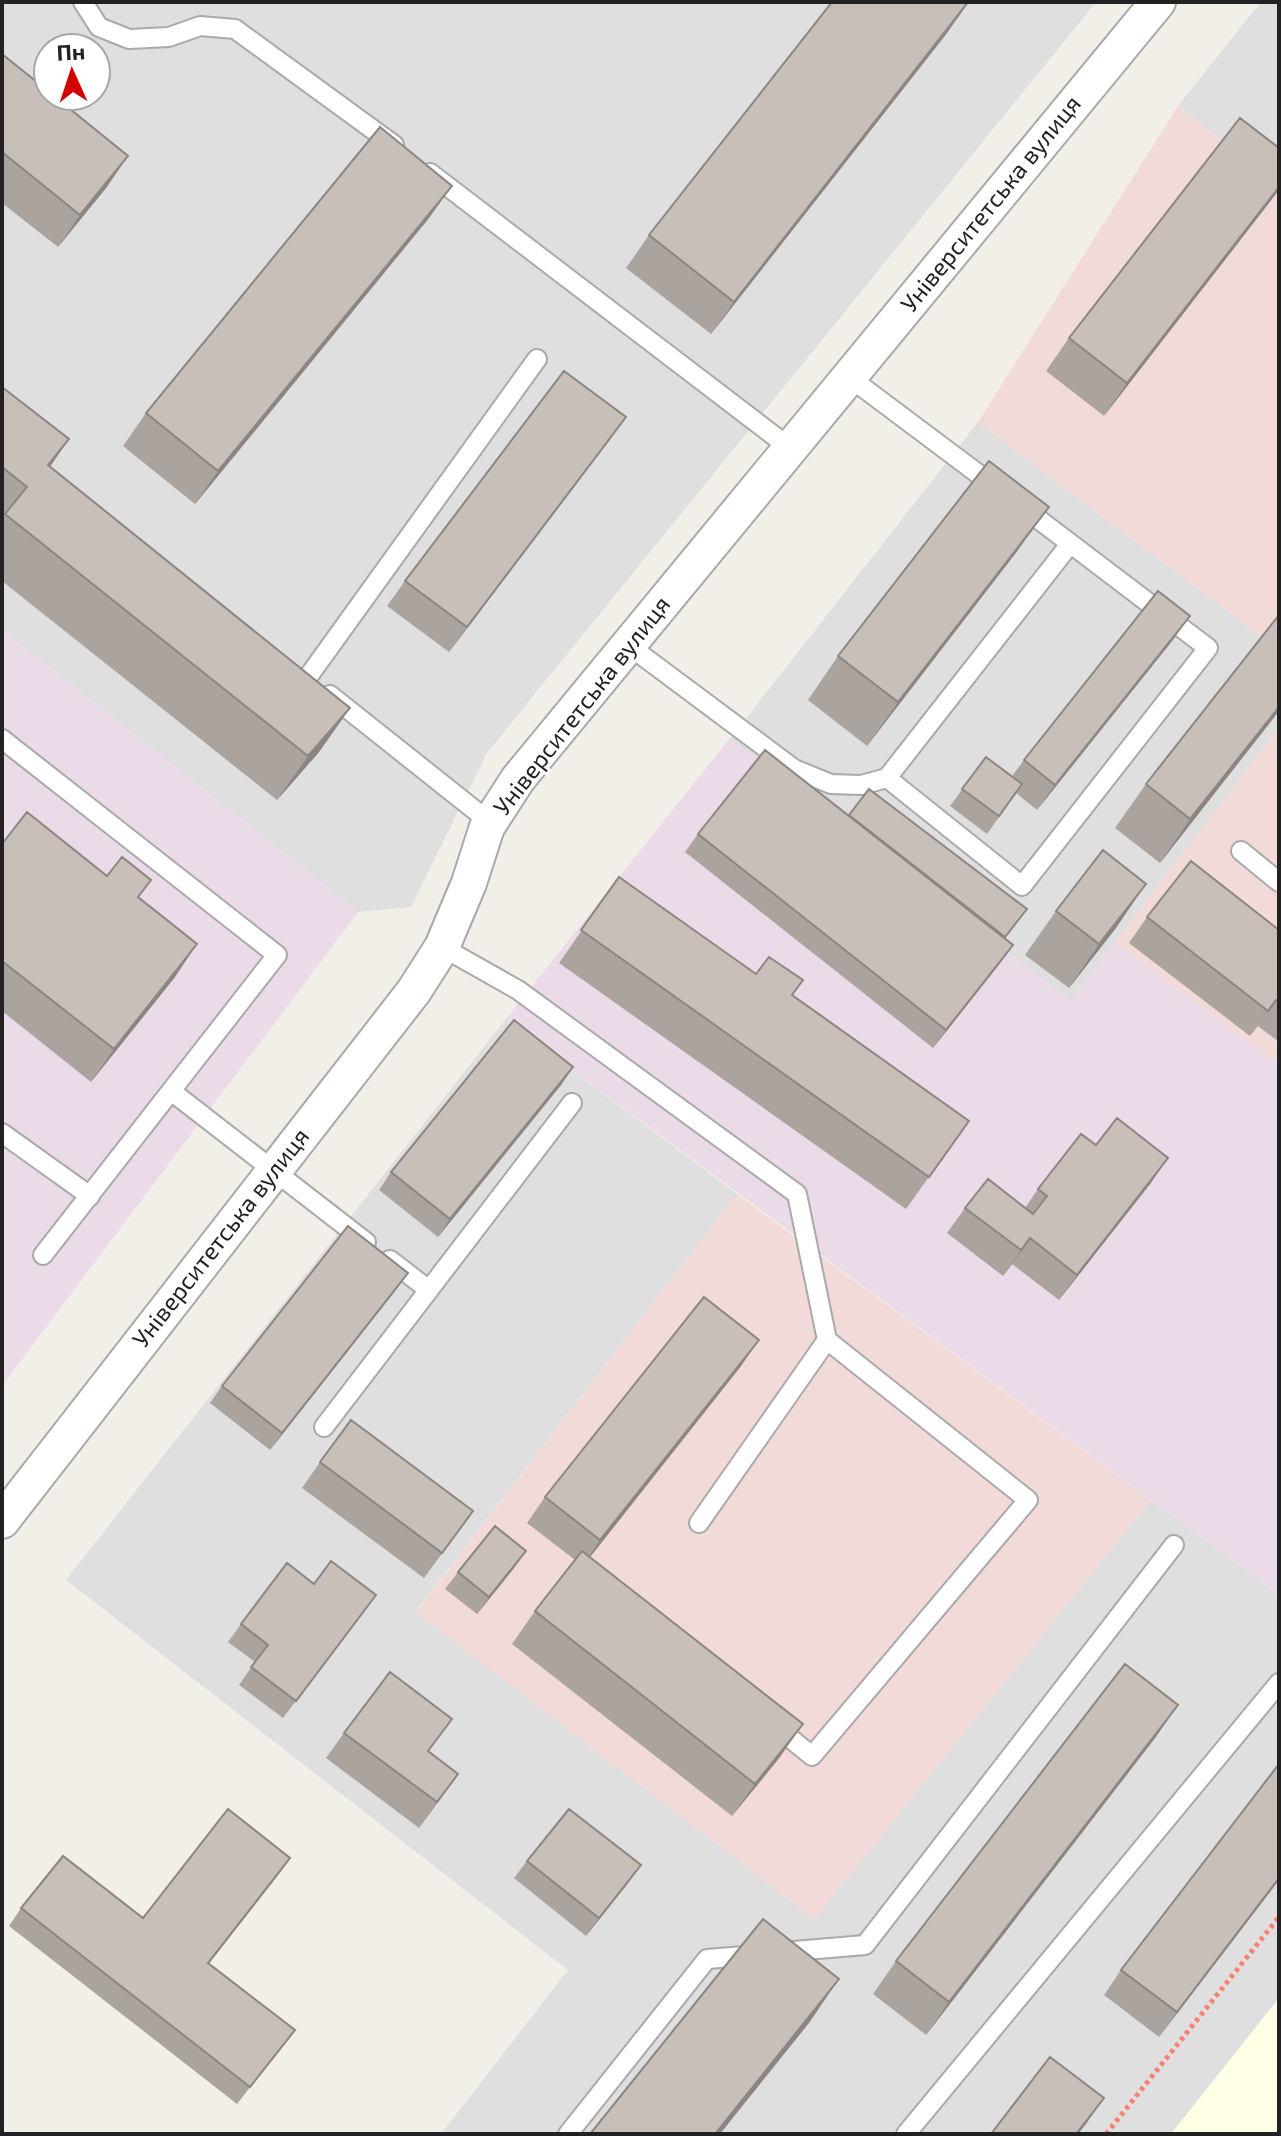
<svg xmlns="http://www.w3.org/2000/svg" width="1281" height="2136" font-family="'Exo 2',sans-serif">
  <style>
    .residential { fill: #e0dfdf; fill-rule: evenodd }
    .commercial { fill: #f2dad9 }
    .industrial { fill: #ebdbe8 }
    .education { fill: #ffffe5 }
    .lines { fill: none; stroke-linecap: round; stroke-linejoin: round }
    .lane-casing { stroke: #a9a9a9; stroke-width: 22 }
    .street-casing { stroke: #a9a9a9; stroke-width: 38 }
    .path { stroke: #fa8072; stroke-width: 5; stroke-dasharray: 4 4; stroke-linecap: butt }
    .lane { stroke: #fff; stroke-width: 18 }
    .street { stroke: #fff; stroke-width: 34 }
    .wall { fill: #aba49e }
    .shaded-wall { fill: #8b8681 }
    .building { fill: #c7bfb8; stroke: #8b8681; stroke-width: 2 }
    .labels { text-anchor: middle; stroke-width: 6; stroke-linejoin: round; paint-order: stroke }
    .street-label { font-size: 24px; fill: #222; stroke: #fff }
  </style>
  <rect width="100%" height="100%" fill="#f2efe9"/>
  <!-- residential -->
  <path class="residential" d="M 2,2 L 1096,2 L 487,753 L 411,907 L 358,912 L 2,630 ZM 48,48 L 96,48 L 96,96 L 48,96 Z
    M 1261,2 L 1279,2 L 1279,185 L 1178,106 Z
    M 978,422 L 1279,650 L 1279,727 L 1071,1001 L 730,739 Z
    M 505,1020 L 737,1194 L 416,1611 L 814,1919 L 1151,1500 L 1279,1595 L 1279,1998 L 1171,2134 L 441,2134 L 568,1970 L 66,1580 Z"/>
  <!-- commercial -->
  <path class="commercial" d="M 1178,106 L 1279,185 L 1279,650 L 978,422 Z
    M 1279,727 L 1279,1065 L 1115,943 Z
    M 737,1194 L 1151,1500 L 814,1919 L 416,1612 Z"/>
  <!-- industrial -->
  <path class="industrial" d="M 2,630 L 358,912 L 2,1386 Z
    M 730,738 L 1071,1001 L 1115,943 L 1279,1065 L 1279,1595 L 505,1020 Z"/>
  <!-- education -->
  <path class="education" d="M 1279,1998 L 1279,2134 L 1171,2134 Z"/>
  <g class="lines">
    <defs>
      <path id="lane" d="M 83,2 L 99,27 L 129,39 L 169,37 L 200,26 L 235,29 L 394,145
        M 430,173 L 790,448
        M 849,377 L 997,488
        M 628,645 L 794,769 L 831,784 L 861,785 L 887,778 L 1070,544
        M 308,677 L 537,359
        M 330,695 L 491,823
        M 2,739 L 277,955 L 43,1255
        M 887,778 L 1022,886 L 1208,648 L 1021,506
        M 1241,851 L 1279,882
        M 442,947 L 518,990 L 797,1194 L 827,1340 L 1028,1500 L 812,1756 L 775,1726
        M 171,1091 L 366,1242
        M 2,1133 L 90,1196
        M 390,1260 L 429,1290
        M 324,1427 L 572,1103
        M 699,1523 L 827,1340
        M 782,1952 L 865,1945 L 1174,1545
        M 568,2134 L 707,1959 L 756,1955
        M 906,2134 L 1279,1683"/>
      <path id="street" d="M 2,1521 L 414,991 L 442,947 L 469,883 L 487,827 L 518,779 L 1158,2"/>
    </defs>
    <!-- lane casing -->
    <use href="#lane" class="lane-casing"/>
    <!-- street casing -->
    <use href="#street" class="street-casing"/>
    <!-- path -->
    <path class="path" d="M 1106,2134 L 1279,1917"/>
    <!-- lane -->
    <use href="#lane" class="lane"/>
    <!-- street -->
    <use href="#street" class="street"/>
  </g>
  <!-- wall -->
  <path class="wall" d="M 947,33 L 711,334 L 626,268 L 649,235 Z
    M 2,54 L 128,156 L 106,188 L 58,247 L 2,203 Z
    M 1279,190 L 1104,416 L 1046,371 L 1069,338 Z
    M 429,218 L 195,504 L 123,446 L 146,413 Z
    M 2,387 L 50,467 L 350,708 L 319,752 L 277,800 L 2,581 Z
    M 626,417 L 608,442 L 449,652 L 387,606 L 405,581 Z
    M 1018,550 L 867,746 L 808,700 L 838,656 Z
    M 1279,615 L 1279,711 L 1160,863 L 1115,828 L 1146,784 Z
    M 1190,616 L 1172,641 L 1037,810 L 1016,793 L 987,834 L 950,806 L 986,757 L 1012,776 L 1024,760 Z
    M 849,815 L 1027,909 L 1005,938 L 1001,962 L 933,1048 L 685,852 L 698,834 Z
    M 2,844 L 107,876 L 139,898 L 175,977 L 91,1082 L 2,1011 Z
    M 619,877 L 756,974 L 792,995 L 969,1121 L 906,1209 L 559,963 Z
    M 1056,911 L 1116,928 L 1069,988 L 1025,955 Z
    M 1147,917 L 1279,930 L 1279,1042 L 1258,1026 L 1250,1036 L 1129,943 Z
    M 573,1067 L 561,1085 L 438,1237 L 379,1190 L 391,1172 Z
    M 1096,1145 L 1168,1158 L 1150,1184 L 1059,1300 L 1012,1264 L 1003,1276 L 947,1233 L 965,1208 L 1025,1208 L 1038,1189 Z
    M 395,1291 L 270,1450 L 210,1403 L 222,1386 Z
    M 741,1366 L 590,1557 L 780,1757 L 732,1816 L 512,1644 L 535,1611 L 575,1560 L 527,1523 L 545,1497 Z
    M 320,1462 L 455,1536 L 424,1578 L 302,1488 Z
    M 514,1568 L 477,1614 L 445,1589 L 458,1572 Z
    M 314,1584 L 376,1595 L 283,1718 L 239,1685 L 255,1662 L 228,1642 L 241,1624 Z
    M 1178,1705 L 1155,1738 L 926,2035 L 873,1994 L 896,1961 Z
    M 344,1733 L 429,1752 L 440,1799 L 419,1828 L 326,1758 Z
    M 527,1861 L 628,1883 L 586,1936 L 514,1878 Z
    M 278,1875 L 209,1963 L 295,2030 L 237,2104 L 9,1926 L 21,1908 L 143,1918 Z
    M 1279,1880 L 1159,2037 L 1104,1995 L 1121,1970 Z"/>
  <!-- shaded-wall -->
  <path class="shaded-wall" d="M 969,2 L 947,33 L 711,334 L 734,302 Z
    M 128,156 L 106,188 L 58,247 L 80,215 Z
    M 452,186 L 429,218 L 195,504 L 218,471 Z
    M 1279,187 L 1279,190 L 1104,416 L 1127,383 Z
    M 626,417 L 608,442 L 449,652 L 467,627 Z
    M 69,439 L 39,483 L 48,465 Z
    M 1049,507 L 1018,550 L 867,746 L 898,702 Z
    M 1190,616 L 1172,641 L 1037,810 L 1055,785 Z
    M 1279,707 L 1279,711 L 1160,863 L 1190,819 Z
    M 350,708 L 319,752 L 277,800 L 308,756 Z
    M 1146,884 L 1116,928 L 1069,988 L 1099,944 Z
    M 197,944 L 175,977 L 91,1082 L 114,1049 Z
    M 1013,945 L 1001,962 L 933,1048 L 946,1030 Z
    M 573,1067 L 561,1085 L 438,1237 L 450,1219 Z
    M 1168,1158 L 1150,1184 L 1059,1300 L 1077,1275 Z
    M 1030,1238 L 1012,1264 L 1003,1276 L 1021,1250 Z
    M 408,1273 L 395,1291 L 270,1450 L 282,1433 Z
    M 759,1340 L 741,1366 L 583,1566 L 600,1540 Z
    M 526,1551 L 514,1568 L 477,1614 L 489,1597 Z
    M 376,1595 L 364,1612 L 283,1718 L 296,1701 Z
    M 1178,1705 L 1155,1738 L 926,2035 L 949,2002 Z
    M 803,1724 L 780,1757 L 732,1816 L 755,1784 Z
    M 458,1774 L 440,1799 L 419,1828 L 437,1802 Z
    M 290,1858 L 278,1875 L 196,1980 L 208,1963 Z
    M 641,1865 L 628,1883 L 586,1936 L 599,1918 Z
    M 1279,1878 L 1279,1880 L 1159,2037 L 1177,2012 Z
    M 839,1979 L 809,2023 L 720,2134 L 715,2134 Z
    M 1104,2098 L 1086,2124 L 1078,2134 L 1076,2134 Z"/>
  <!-- building -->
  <path class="building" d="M 832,2 L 968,2 L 734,302 L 649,235 Z
    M 2,54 L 48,91 L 48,96 L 54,96 L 128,156 L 80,215 L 2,152 Z
    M 1240,118 L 1279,148 L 1279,187 L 1127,383 L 1069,338 Z
    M 380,127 L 452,186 L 218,471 L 146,413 Z
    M 564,371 L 626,417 L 467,627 L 405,581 Z
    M 2,387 L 69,439 L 48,465 L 350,708 L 308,756 L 5,514 L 27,487 L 2,467 Z
    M 989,461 L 1049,507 L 898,702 L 838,656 Z
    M 1158,591 L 1190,616 L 1055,785 L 1024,760 Z
    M 1279,615 L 1279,707 L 1190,819 L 1146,784 Z
    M 765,750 L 1013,945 L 946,1030 L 698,834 Z
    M 986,757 L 1022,784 L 999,816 L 962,789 Z
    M 869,789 L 1027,909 L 1005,937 L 849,815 Z
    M 27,812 L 107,876 L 122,857 L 151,880 L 138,897 L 197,944 L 114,1049 L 2,961 L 2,844 Z
    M 1103,850 L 1146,884 L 1099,944 L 1056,911 Z
    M 1191,861 L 1279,930 L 1279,1002 L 1276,1000 L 1268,1011 L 1147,917 Z
    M 619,877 L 756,974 L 769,957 L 803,980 L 792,995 L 969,1121 L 929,1177 L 581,930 Z
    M 514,1020 L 573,1067 L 450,1219 L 391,1172 Z
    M 1117,1118 L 1168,1158 L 1077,1275 L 1030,1238 L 1021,1250 L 965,1208 L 988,1179 L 1033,1214 L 1047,1196 L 1038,1189 L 1081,1134 L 1096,1145 Z
    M 348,1226 L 408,1273 L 282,1433 L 222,1386 Z
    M 704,1297 L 759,1340 L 600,1540 L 545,1497 Z
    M 351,1420 L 473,1511 L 442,1553 L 320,1462 Z
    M 495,1526 L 526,1551 L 489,1597 L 458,1572 Z
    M 582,1551 L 803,1724 L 755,1784 L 535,1611 Z
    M 331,1561 L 376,1595 L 296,1701 L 251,1667 L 268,1645 L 241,1624 L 287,1563 L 314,1584 Z
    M 1125,1664 L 1178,1705 L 949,2002 L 896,1961 Z
    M 390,1672 L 452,1719 L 428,1751 L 458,1774 L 437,1802 L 344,1733 Z
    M 1279,1764 L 1279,1878 L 1177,2012 L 1121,1970 Z
    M 228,1809 L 290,1858 L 208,1963 L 295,2030 L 250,2087 L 21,1908 L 63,1856 L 143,1918 Z
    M 569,1809 L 641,1865 L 599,1918 L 527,1861 Z
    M 763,1919 L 839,1979 L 715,2134 L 590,2134 Z
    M 1050,2057 L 1104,2098 L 1076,2134 L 991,2134 Z"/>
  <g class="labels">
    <!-- street labels -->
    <g class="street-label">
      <text transform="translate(991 204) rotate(-51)" y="8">Університетська вулиця</text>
      <text transform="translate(582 706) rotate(-52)" y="8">Університетська вулиця</text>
      <text transform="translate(221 1238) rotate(-52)" y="8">Університетська вулиця</text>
    </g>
  </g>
  <!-- border -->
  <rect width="1281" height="2136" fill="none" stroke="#222222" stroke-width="8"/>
  <!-- north arrow -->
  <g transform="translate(72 72) rotate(357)"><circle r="38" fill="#ffffff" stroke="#a7a7a7" stroke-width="2"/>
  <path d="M0-6L14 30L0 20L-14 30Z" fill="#d40000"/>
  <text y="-12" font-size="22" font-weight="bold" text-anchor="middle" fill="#222222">Пн</text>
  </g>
</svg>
